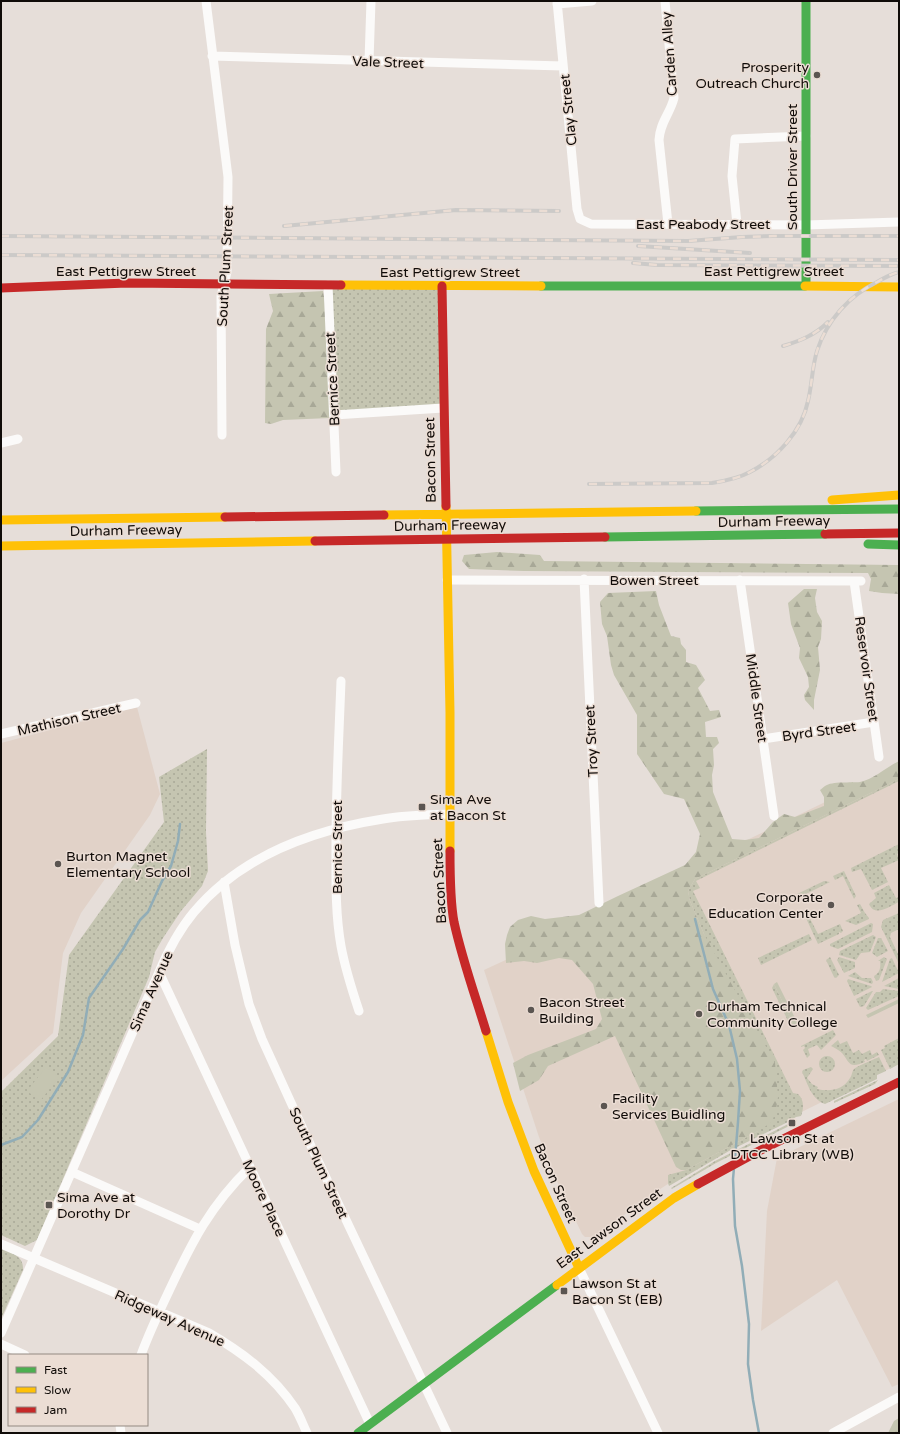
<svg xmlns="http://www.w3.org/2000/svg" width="900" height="1434" font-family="'Varela Round',sans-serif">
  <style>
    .built { fill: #e1d2c8 }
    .grass { fill: url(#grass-dots) }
    .forest { fill: url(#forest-firs) }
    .garden { fill: #c5c5b1 }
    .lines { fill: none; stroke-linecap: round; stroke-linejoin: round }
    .stream { stroke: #91adb7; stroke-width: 2.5 }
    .street { stroke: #fbfaf9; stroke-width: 9 }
    .fast { stroke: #4caf50; stroke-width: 9 }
    .slow { stroke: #ffc107; stroke-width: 9 }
    .jam { stroke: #c62828; stroke-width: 9 }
    .rail-casing { stroke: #cccac8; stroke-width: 4 }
    .rail { stroke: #ebddd4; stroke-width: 2.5; stroke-dasharray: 8; stroke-linecap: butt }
    .poi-dot { fill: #5b5551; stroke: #ebddd4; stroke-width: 1.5 }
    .labels { text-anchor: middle; stroke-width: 3; stroke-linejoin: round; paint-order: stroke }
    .street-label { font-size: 14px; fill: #100b08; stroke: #ebddd4 }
    .poi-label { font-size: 14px; fill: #100b08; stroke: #ebddd4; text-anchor: start }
  </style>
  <defs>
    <pattern id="grass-dots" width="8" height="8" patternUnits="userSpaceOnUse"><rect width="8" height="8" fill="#c5c5b1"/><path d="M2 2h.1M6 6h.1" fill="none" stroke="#a8a897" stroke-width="1.8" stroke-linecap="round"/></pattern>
    <pattern id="forest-firs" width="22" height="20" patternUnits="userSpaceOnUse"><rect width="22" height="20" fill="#c5c5b1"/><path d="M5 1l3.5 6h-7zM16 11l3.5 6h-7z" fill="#a8a897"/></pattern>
  </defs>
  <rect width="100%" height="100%" fill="#e6ded9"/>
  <!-- built -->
  <path class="built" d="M 137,707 L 160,794 L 150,815 L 81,913 L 63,953 L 53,1033 L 1,1081 L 1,743 Z
    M 899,766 L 899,1064 L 763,1131 L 688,1171 L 651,1195 L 594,1237 L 585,1237 L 582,1234 L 555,1177 L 539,1137 L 484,970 L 532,948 L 531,945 Z
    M 899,1099 L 899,1384 L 892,1387 L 837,1280 L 761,1331 L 767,1211 L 777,1158 Z"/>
  <!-- grass -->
  <path class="grass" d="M 331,288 L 439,288 L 441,405 L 336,412 Z
    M 207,749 L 206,832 L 208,871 L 202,886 L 181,911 L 163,938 L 155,952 L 149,977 L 37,1240 L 25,1246 L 1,1235 L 1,1092 L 58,1036 L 69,955 L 164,822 L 159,777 Z
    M 899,779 L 899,781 L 696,881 L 700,888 L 693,891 L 793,1093 L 798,1094 C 804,1099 804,1108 801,1116 L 796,1117 L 788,1122 L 729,1151 L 669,1186 L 668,1183 L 668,1175 L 686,1170 L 758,1131 L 704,934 L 690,901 L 688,891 L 695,879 Z
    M 899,844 L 899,853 L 897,854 L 898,857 L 899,856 L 899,860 L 881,868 L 888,882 L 872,890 L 861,869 L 852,872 L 851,868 Z
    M 844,871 L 856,896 L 854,899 L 843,876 L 835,880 L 833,876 Z
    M 824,881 L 830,882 L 796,899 L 797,894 Z
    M 889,885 L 896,898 L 899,897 L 899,902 C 890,906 875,918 869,904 L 876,898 L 874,893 Z
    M 860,904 L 865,913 L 869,918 L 869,919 L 856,925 L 845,921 L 861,913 L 857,905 Z
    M 806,911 L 818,934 L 840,924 L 843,931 L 841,933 L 839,932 L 839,934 L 818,944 L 805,916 Z
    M 899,913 L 899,929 L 891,933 L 890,937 L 899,956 L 899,964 L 881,927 L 883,920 Z
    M 871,923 L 873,924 L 872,932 L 838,949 L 830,946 L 830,944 Z
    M 809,934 L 812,940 L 761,965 L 758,958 Z
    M 873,935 L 876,937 L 870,952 L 861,953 L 856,960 L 839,955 L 840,951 Z
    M 878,938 L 881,938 L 888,951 L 877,957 L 872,953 Z
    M 830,957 L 839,975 L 836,978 L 834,977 L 826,960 Z
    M 839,957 L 855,962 L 855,968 L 844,973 L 837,960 Z
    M 884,957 L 887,959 L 879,980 L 876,981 L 874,976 C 880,973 881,967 880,961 L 878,961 Z
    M 892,958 L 899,973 L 882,982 L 890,959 Z
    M 855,972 L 862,978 L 871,978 L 873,982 L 872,984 L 848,976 Z
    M 899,978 L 899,989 L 884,986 Z
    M 848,979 L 871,986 L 872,987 L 854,996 L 847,981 Z
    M 774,984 L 794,1026 L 790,1025 L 772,988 Z
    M 883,989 L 899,991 L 899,996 L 868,1010 L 866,1008 L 876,992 L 880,992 Z
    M 872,991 L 873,991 L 864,1006 L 860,1007 L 856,999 Z
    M 833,1030 L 836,1035 L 821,1050 L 817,1045 L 808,1049 L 810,1055 L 807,1058 L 803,1050 L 805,1048 L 804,1046 L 801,1047 L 801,1046 Z
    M 899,1038 L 899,1064 L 890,1069 L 881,1050 L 885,1048 L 884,1046 Z
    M 838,1040 L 840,1044 L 847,1041 L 853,1053 L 859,1050 L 862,1054 L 870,1050 L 872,1055 L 877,1052 L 879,1055 L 867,1061 L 866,1059 L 864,1060 L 865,1062 C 849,1069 850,1063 842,1053 C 839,1050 835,1048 831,1046 Z
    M819 1064a8 8 0 1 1 16 0a8 8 0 1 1-16 0Z
    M 879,1057 L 886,1071 L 877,1075 L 877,1079 L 825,1104 C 811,1099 808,1084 802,1072 L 803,1070 L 811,1067 L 813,1069 L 807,1078 L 812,1084 L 818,1087 L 817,1089 C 830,1092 843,1090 850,1078 C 852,1076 852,1071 854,1069 C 857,1066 875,1059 879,1057 Z
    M 878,1080 L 875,1084 L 834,1103 L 834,1101 Z
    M 796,1120 L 797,1121 L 793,1124 L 716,1163 L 672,1189 L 671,1188 L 715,1161 Z
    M 1,1248 C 12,1253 24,1256 23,1270 L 1,1319 Z"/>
  <!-- forest -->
  <path class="forest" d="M 323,291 L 326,309 L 330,418 L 283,420 L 271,424 L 265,423 L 266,329 L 273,311 L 269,294 Z
    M 497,552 L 540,555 L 544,561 L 899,565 L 899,594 L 882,593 L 869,591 L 871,579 L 868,573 L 524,571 L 469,569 L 462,561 L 464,555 Z
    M 804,589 L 817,589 L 815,598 L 817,612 L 822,621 L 821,639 L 818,647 L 820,670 L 814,700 L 814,710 L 805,700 L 804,695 L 809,687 L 808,677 L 799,658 L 800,648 L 791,624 L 788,603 Z
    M 656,591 L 659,605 L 671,636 L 680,638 L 681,644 L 686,650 L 686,662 L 696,665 L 705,680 L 698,688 L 710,711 L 719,710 L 721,717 L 705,722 L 706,737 L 717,737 L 719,743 L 713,749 L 714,765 L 712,775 L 713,792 L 732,839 L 745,840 L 759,838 L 773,822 L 784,814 L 795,817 L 824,806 L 824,797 L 820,790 C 822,789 823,787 825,786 C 832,781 851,783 860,782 C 872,780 887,767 899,761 L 899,779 L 695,879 L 688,891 L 690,901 L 704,934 L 775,1063 L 778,1097 L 776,1109 L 772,1122 L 758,1131 L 686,1170 L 681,1170 L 676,1167 L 615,1036 L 548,1066 L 539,1080 L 520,1091 L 513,1063 L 528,1055 L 596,1029 L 602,1019 L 593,984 L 572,960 L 559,958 L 537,963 L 524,961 L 506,963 L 505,944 L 507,935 L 510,927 L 518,920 L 531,916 L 545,919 L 579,915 L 618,896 L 685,865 L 696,852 L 700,834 L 684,799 L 664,794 L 637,754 L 637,715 L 614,675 L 611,665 L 607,636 L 602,624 L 600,602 L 608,593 Z
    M 899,1418 L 899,1433 L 888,1433 L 894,1421 Z"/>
  <!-- garden -->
  <path class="garden" d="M 777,982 L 798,1024 L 794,1026 L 774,984 Z
    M 899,999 L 899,1003 L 868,1018 L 866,1015 Z
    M 46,1067 L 59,1077 L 40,1101 L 27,1091 Z"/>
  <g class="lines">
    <!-- stream -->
    <path class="stream" d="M 695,919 L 713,989 L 729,1025 L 737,1059 L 740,1091 L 738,1122 L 735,1159
      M 1,1145 L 22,1137 L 38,1120 L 68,1072 L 83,1035 L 89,998 L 123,949 L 140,920 L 148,912 L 162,881 L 171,866 L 178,841 L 180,824
      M 734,1168 L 733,1179 L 735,1226 L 742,1266 L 749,1324 L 748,1364 L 753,1400 L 759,1433"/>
    <!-- street -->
    <path class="street" d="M 206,1 L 228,177 L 227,272 L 221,296 L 222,435
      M 557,1 L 577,209 L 580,219 L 591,224 L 806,225 L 899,222
      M 665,1 L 674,98 C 670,114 660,122 659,140 L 668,224
      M 557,4 L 592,1
      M 212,56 L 563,66
      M 369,61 L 371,1
      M 737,224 L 732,176 L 735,139 L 806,136
      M 328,285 L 336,472
      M 334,415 L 443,408
      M 1,443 L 18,439
      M 584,579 L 599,903
      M 447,580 L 861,581
      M 740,580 L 774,816
      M 854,581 L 879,757
      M 341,681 C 339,735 336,789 336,843 C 336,877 335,912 341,946 C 345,968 352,990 359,1011
      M 1,734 L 136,703
      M 763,739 L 874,722
      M 224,882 L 235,945 L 249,1004 L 262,1039 L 303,1129 L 447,1433
      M 159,972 L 370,1424
      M 72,1172 L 200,1229
      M 1,1244 L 209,1333 C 243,1353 273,1375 295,1408 C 300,1416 303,1425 307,1433
      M 579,1268 L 658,1433
      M 1,1333 L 159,972 C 168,951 179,930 194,912 C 241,856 313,830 383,819 C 406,815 428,815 450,814
      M 1,1344 L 25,1355
      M 141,1355 C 149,1333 159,1312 169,1291 C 192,1242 210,1206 250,1167
      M 120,1425 L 121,1433
      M 833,1433 L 899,1397"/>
    <!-- fast -->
    <path class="fast" d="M 806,1 L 806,285
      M 541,286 L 805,286
      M 696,511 L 899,509
      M 605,537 L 825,534
      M 868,544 L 899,545
      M 358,1433 L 557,1285"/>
    <!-- slow -->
    <path class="slow" d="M 341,285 L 541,286
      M 805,286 L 899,287
      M 832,500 L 899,495
      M 446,506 L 450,712 L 450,851
      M 384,515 L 696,511
      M 1,520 L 225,517
      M 1,546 L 315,541
      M 486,1031 L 508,1102 L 534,1171 L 579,1268
      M 557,1285 L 674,1198 L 698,1184"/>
    <!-- jam -->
    <path class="jam" d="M 442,286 L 446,506
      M 1,288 L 127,283 L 341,285
      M 225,517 L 384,515
      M 825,534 L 899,533
      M 315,541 L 605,537
      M 450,851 C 450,872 450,901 454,922 C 462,959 475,995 486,1031
      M 698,1184 L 757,1152 L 899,1082"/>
    <defs>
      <path id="rail" d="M 284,226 L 456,210 L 559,211
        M 1,236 L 688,241 L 742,237 L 773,236 L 899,236
        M 638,246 L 750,253
        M 1,255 L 899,260
        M 633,263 L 657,265 L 899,266
        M 783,346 C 800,341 815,335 828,322
        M 589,484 L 712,483 C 725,481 739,478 750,472 C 777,458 802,431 808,401 C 812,385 812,367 817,351 C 827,320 849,296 877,282 C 884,278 891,274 899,272"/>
    </defs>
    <!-- rail casing -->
    <use href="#rail" class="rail-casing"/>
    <!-- rail -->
    <use href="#rail" class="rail"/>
  </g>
  <!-- markers -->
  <g class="poi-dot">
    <circle cx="817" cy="75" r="4"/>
    <rect x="418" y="803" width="8" height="8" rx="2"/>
    <circle cx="58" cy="864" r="4"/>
    <circle cx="831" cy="905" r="4"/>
    <circle cx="531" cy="1010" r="4"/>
    <circle cx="699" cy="1014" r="4"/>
    <circle cx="604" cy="1106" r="4"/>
    <rect x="788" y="1119" width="8" height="8" rx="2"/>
    <rect x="45" y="1201" width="8" height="8" rx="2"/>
    <rect x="560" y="1287" width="8" height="8" rx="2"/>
  </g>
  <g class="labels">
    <!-- street labels -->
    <g class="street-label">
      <text transform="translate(669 54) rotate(-94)" y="5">Carden Alley</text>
      <text transform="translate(388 62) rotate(2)" y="5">Vale Street</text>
      <text transform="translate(568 110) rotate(-96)" y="5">Clay Street</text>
      <text transform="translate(792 167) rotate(-90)" y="5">South Driver Street</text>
      <text x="703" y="229">East Peabody Street</text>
      <text transform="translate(225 266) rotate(-87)" y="5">South Plum Street</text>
      <text x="126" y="276">East Pettigrew Street</text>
      <text x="774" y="276">East Pettigrew Street</text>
      <text x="450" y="277">East Pettigrew Street</text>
      <text transform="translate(332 379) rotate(-93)" y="5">Bernice Street</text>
      <text transform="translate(430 460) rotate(-91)" y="5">Bacon Street</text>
      <text transform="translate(774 521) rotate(-1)" y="5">Durham Freeway</text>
      <text transform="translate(450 525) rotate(-1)" y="5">Durham Freeway</text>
      <text transform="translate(126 530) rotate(-1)" y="5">Durham Freeway</text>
      <text x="654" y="585">Bowen Street</text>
      <text transform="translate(867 669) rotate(82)" y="5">Reservoir Street</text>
      <text transform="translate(757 698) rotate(82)" y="5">Middle Street</text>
      <text transform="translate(69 719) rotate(-13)" y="5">Mathison Street</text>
      <text transform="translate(819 731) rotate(-8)" y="5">Byrd Street</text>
      <text transform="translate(591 741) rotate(-93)" y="5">Troy Street</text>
      <text transform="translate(337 847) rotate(-90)" y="5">Bernice Street</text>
      <text transform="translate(439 881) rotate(-93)" y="5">Bacon Street</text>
      <text transform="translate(151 991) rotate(-66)" y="5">Sima Avenue</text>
      <text transform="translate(319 1163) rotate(65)" y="5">South Plum Street</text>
      <text transform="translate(556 1183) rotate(66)" y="5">Bacon Street</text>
      <text transform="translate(264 1198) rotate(65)" y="5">Moore Place</text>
      <text transform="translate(609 1228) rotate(-36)" y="5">East Lawson Street</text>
      <text transform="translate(170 1318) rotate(24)" y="5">Ridgeway Avenue</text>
    </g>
    <!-- poi labels -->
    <g class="poi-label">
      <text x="809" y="72" text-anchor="end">Prosperity<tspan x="809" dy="16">Outreach Church</tspan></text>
      <text x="430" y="804">Sima Ave<tspan x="430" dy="16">at Bacon St</tspan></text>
      <text x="66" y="861">Burton Magnet<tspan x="66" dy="16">Elementary School</tspan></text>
      <text x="823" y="902" text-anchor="end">Corporate<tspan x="823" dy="16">Education Center</tspan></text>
      <text x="539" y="1007">Bacon Street<tspan x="539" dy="16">Building</tspan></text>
      <text x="707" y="1011">Durham Technical<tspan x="707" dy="16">Community College</tspan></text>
      <text x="612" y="1103">Facility<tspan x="612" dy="16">Services Buidling</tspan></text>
      <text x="792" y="1143" text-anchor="middle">Lawson St at<tspan x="792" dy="16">DTCC Library (WB)</tspan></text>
      <text x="57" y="1202">Sima Ave at<tspan x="57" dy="16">Dorothy Dr</tspan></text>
      <text x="572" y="1288">Lawson St at<tspan x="572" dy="16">Bacon St (EB)</tspan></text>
    </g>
  </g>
  <!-- border -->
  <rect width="900" height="1434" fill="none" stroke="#100b08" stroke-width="4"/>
  <!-- legend -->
  <rect x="8" y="1354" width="140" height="72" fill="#ebddd4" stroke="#938982"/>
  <rect x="16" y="1367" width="20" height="6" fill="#4caf50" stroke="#938982"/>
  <text x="44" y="1374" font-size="12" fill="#100b08">Fast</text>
  <rect x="16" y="1387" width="20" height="6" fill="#ffc107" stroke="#938982"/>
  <text x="44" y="1394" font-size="12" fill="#100b08">Slow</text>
  <rect x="16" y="1407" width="20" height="6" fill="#c62828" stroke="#938982"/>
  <text x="44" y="1414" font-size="12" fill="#100b08">Jam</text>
</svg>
